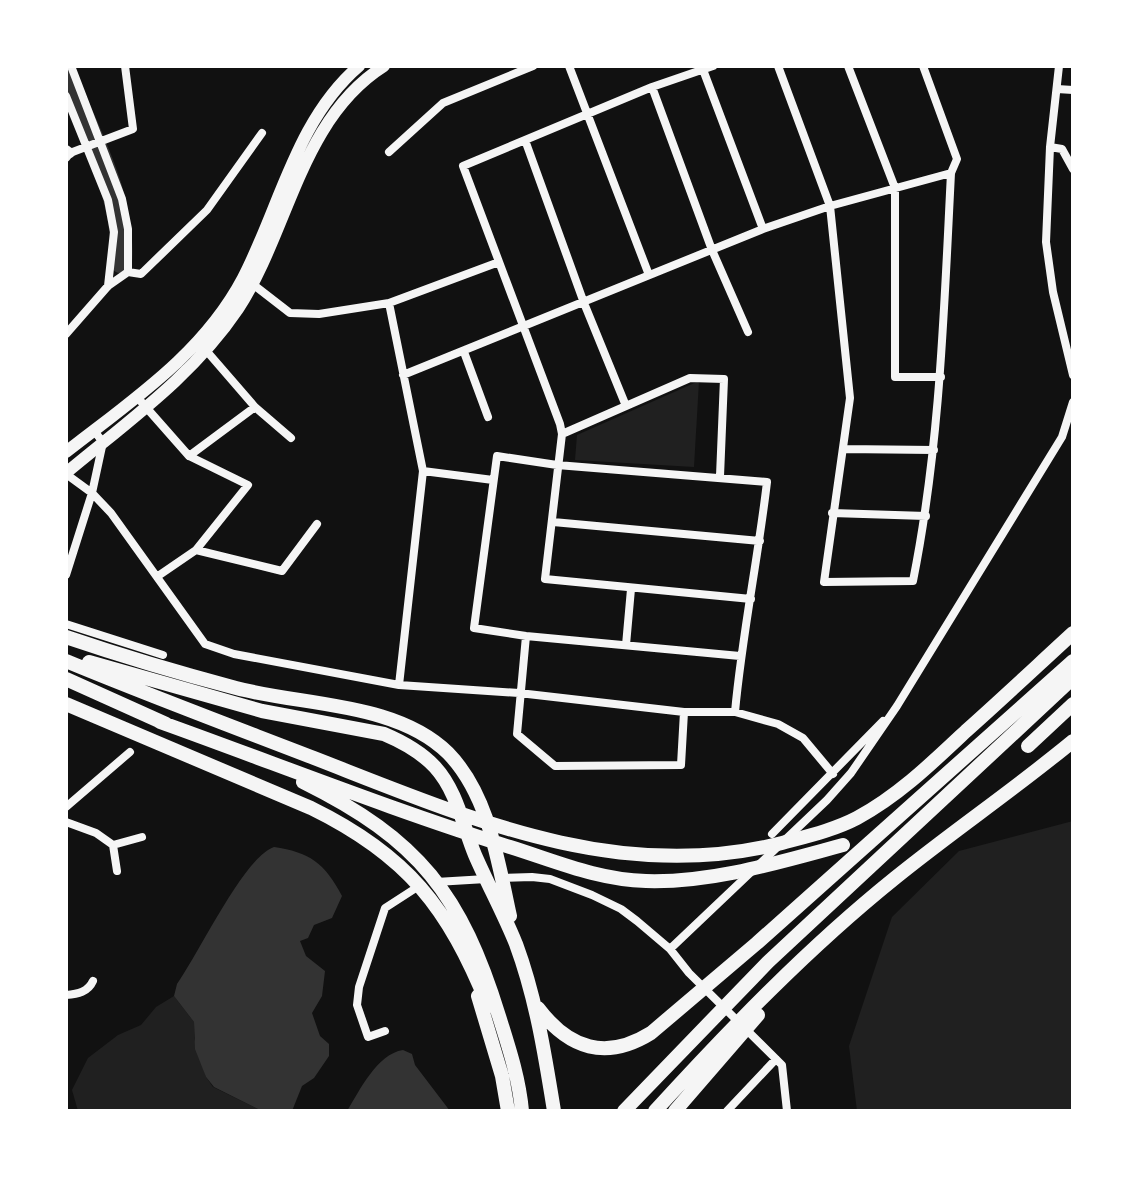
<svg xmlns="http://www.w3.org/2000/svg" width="1139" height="1177" font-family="'Noto Sans',sans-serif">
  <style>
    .green { fill: #202020 }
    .water { fill: #333 }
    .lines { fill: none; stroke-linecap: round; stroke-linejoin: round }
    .river { stroke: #333; stroke-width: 22 }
    .minor { stroke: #f5f5f5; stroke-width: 8 }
    .tertiary { stroke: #f5f5f5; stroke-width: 10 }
    .trunk { stroke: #f5f5f5; stroke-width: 12 }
    .motorway { stroke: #f5f5f5; stroke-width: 14 }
  </style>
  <rect width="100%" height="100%" fill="#111"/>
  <!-- green -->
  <path class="green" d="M 699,381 L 694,467 L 575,460 L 577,435 Z
    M 1073,821 L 1073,1111 L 857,1111 L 849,1046 L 892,917 L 959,851 Z
    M 174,996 L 194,1022 L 194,1038 L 206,1077 L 213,1087 L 262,1111 L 78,1111 L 72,1090 L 88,1058 L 118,1035 L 141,1025 L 156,1007 Z"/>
  <!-- water -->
  <path class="water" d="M 274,847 C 309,852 325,863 342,896 L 332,918 L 314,925 L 308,938 L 300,941 L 306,956 L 325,971 L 322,996 L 312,1013 L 320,1036 L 329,1044 L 329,1056 L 314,1078 L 302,1086 L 292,1111 L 262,1111 L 214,1087 L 206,1077 L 195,1049 L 194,1022 L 174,996 L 177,984 C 198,955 244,857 274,847 Z
    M 403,1050 L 412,1054 L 415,1065 L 450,1111 L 347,1111 C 360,1090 377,1054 403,1050 Z"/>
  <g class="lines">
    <!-- river -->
    <path class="river" d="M 66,76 C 89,134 126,198 121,262"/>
    <!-- minor -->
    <path class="minor" d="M 71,66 L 122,199 L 128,229 L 128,272
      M 569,66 L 649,275
      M 778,66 L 830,206 L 850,398 L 824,582 L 913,581 C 940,446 944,310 951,173 L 957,159 L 923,66
      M 848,66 L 895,188 L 895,377 L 941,377
      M 1059,66 L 1050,147 L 1046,242 L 1053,292 L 1073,375
      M 702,67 L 763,229
      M 652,87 L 712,250 L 748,332
      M 1057,89 L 1073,90
      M 66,96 L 108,200 L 114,232 L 108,286
      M 525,140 L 584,303 L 626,406
      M 1050,147 L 1062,149 L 1073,169
      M 389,152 L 443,103 L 533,66
      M 66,158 L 70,153 L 133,129 L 125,66
      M 250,282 L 290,313 L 319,314 L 389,303 L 499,262
      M 389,303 L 423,471 L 399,685
      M 66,334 L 108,286 L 128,272 L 141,274 L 207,210 L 262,133
      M 204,348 L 255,407
      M 464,352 L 488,417
      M 403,375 L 763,229 L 830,206 L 951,173
      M 137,397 L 189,456
      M 562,434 L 560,424 L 463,166 L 652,87 L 713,66
      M 843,449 L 934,450
      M 423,471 L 493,480
      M 66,474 L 92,493 L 111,513 L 205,644 L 234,654 L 399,685 L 519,693 L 684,712 L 735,712 L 778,724 L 803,738 L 833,774
      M 720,476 L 724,379 L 690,378 L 562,434 L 545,579 L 751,599
      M 832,513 L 926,516
      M 553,522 L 760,541
      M 196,550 L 248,485 L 189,456 L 255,407 L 291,438
      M 66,575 L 92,493 L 103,442 L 94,431
      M 158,576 L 196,550 L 282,571 L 317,524
      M 66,624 L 163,655
      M 526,636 L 517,734 L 555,766 L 681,765 L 684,712
      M 626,645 L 631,589
      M 735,712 C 742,635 758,559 767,482 L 557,465 L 497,456 L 474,628 L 526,636 L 740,656
      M 66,807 L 130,752
      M 66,822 L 96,833 L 113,845 L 117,871
      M 772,834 L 883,721
      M 113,845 L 142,837
      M 500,878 L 532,877 L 550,879 L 592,895 L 621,909 L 637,921 L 670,949 L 689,973 L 782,1065 L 787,1111
      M 436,882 L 486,879
      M 670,949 L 827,800 L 851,773 L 897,706 L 1062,437 L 1073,402
      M 66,995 C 78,994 88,992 93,981
      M 385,1031 L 368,1037 L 357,1005 L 359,987 L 385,908 L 419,886
      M 727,1111 L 776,1059"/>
    <!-- tertiary -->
    <path class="tertiary" d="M 66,150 L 70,153"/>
    <!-- trunk -->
    <path class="trunk" d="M 66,452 C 131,401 203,354 243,278 C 280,207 296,120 359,66
      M 66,473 C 127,422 193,376 238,309 C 289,231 300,119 384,66"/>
    <!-- motorway -->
    <path class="motorway" d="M 66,637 C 122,656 179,673 236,688 C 304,706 396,702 448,753 C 489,795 498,862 510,916
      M 66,661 C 148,695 231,726 314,758 C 466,817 617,885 782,843 C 808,836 834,830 857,818 C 898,796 932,763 966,731 C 1002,699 1037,666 1073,633
      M 89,662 L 262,711 L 384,734 C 403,742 421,752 435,767 C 457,791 463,826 475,855 C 488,885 504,914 516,944 C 536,998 545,1055 554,1111
      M 66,679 L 166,724
      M 66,704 L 311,808 C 407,855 448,907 488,1006
      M 160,722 C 277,764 392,810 510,847 C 555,861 598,880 646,881 C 712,883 780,862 843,845
      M 1028,746 L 1073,704
      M 303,782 C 420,840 461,894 499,1016 C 509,1048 519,1078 522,1111
      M 478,996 L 502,1076 L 508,1111
      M 538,1008 C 569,1049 606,1061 651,1033 L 757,943 L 1073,661
      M 624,1111 L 768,962 L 1073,678
      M 655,1111 C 730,1029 808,948 895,878 C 953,831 1015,789 1073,741
      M 675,1111 L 758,1015"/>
  </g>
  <!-- border -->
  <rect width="1139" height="1177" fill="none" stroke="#ffffff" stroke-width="136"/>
</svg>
